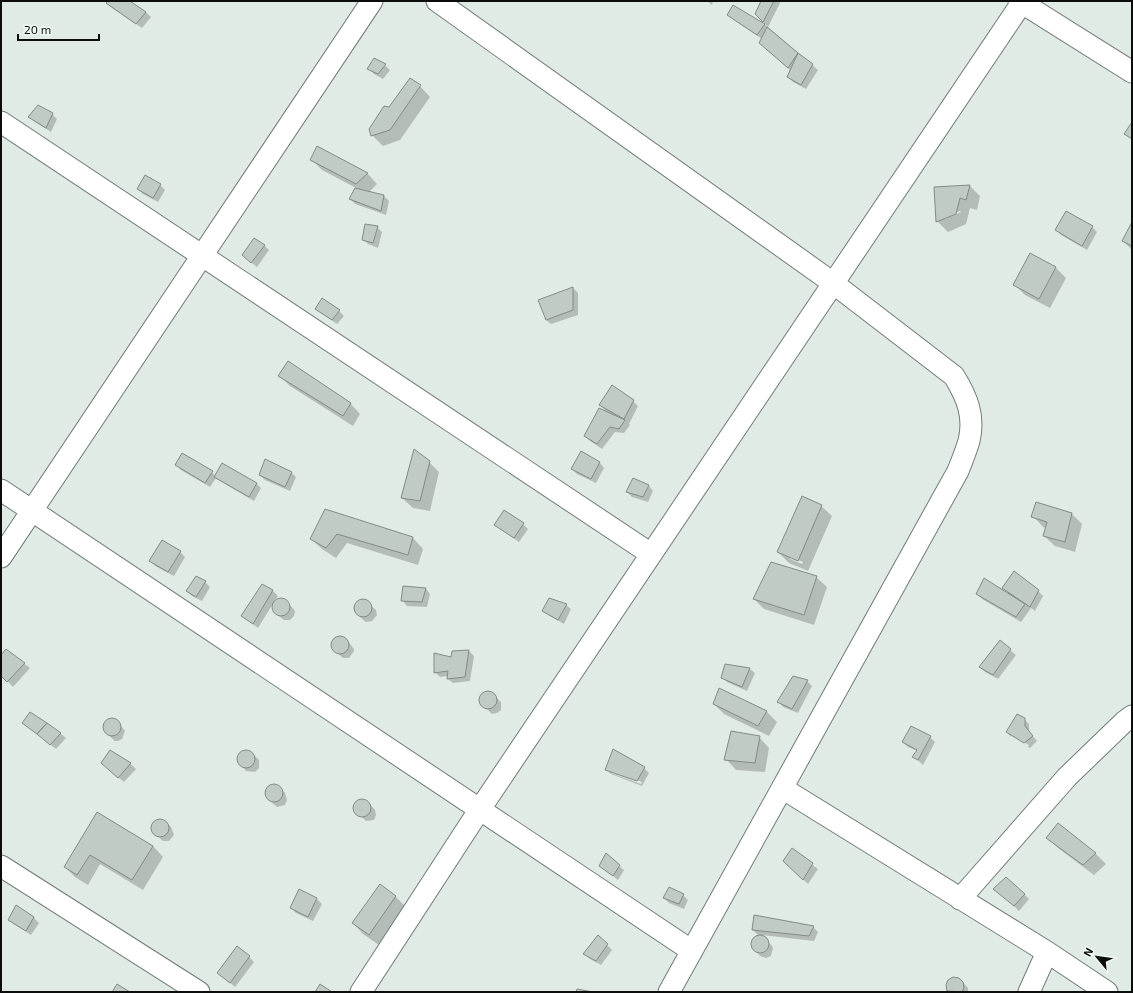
<svg xmlns="http://www.w3.org/2000/svg" width="1133" height="993" font-family="'Exo 2',sans-serif">
  <style>
    .shadow { fill: #0003; fill-rule: evenodd }
    .building { fill: #c1cbc5; stroke: #828b85 }
    .lines { fill: none; stroke-linecap: round; stroke-linejoin: round }
    .minor-casing { stroke: #727b76; stroke-width: 23 }
    .minor { stroke: #fff; stroke-width: 21 }
  </style>
  <rect width="100%" height="100%" fill="#e1ebe5"/>
  <!-- shadow -->
  <path class="shadow" d="M 109,1 L 128,1 L 146,12 L 151,17 L 142,28 L 112,8 L 107,3 Z
    M 707,1 L 713,1 L 712,5 Z
    M 763,1 L 781,1 L 768,27 L 818,70 L 806,89 L 793,82 L 788,77 L 791,71 L 765,48 L 762,39 L 733,19 L 728,14 L 733,6 L 767,26 L 756,14 Z
    M 374,59 L 385,65 L 390,70 L 383,79 L 374,74 L 369,69 Z
    M 410,79 L 420,86 L 430,97 L 400,140 L 383,146 L 372,135 L 389,109 Z
    M 52,114 L 57,119 L 51,132 L 35,122 L 30,117 Z
    M 311,159 L 367,173 L 377,184 L 368,193 L 384,196 L 389,201 L 386,215 L 355,204 L 350,199 L 356,188 L 322,170 Z
    M 160,185 L 165,190 L 158,202 L 143,194 L 138,189 Z
    M 970,186 L 980,196 L 977,210 L 970,208 L 966,224 L 948,232 L 937,221 L 935,188 ZM 960,211 L 961,212 L 945,219 L 945,217 Z
    M 1132,224 L 1132,250 L 1123,241 Z
    M 377,227 L 382,232 L 378,248 L 368,244 L 363,239 Z
    M 1092,227 L 1097,232 L 1087,250 L 1061,235 L 1056,230 Z
    M 264,245 L 269,250 L 257,267 L 248,260 Z
    M 1030,254 L 1056,268 L 1066,278 L 1050,308 L 1025,295 L 1014,284 Z
    M 573,288 L 578,293 L 578,315 L 551,324 L 546,320 L 539,300 Z
    M 316,308 L 339,311 L 344,316 L 337,324 L 321,313 Z
    M 280,376 L 350,403 L 360,414 L 353,426 L 290,386 Z
    M 633,401 L 638,406 L 629,424 L 630,425 L 624,433 L 615,432 L 602,449 L 590,441 L 585,436 L 607,412 L 600,405 Z
    M 581,453 L 600,463 L 604,468 L 596,483 L 577,474 L 572,469 Z
    M 429,462 L 439,472 L 430,511 L 413,508 L 402,498 Z
    M 176,465 L 212,472 L 215,476 L 256,483 L 261,488 L 254,501 L 220,481 L 216,478 L 210,487 L 181,470 Z
    M 291,472 L 296,477 L 290,491 L 265,480 L 260,475 Z
    M 649,486 L 653,491 L 648,502 L 632,497 L 627,492 Z
    M 1036,504 L 1072,514 L 1082,524 L 1075,552 L 1055,546 L 1044,536 L 1047,528 L 1043,527 L 1033,516 Z
    M 821,506 L 832,516 L 808,571 L 789,563 L 778,552 ZM 790,557 L 803,562 L 802,564 L 790,559 Z
    M 325,510 L 413,538 L 423,549 L 418,565 L 347,543 L 336,558 L 322,549 L 311,539 Z
    M 523,524 L 528,529 L 519,542 L 500,529 L 496,525 Z
    M 180,552 L 185,557 L 174,576 L 155,566 L 151,561 Z
    M 816,577 L 827,587 L 814,625 L 764,609 L 754,599 Z
    M 205,582 L 210,587 L 202,601 L 192,596 L 187,591 Z
    M 263,585 L 273,591 L 278,596 L 275,600 L 285,600 L 290,605 L 295,611 L 294,616 L 290,620 L 284,620 L 274,612 L 274,602 L 258,628 L 242,616 Z
    M 1004,588 L 1038,591 L 1043,596 L 1035,611 L 1031,608 L 1021,622 L 982,599 L 977,594 L 1010,595 Z
    M 426,589 L 430,594 L 427,607 L 407,606 L 403,601 Z
    M 364,600 L 376,610 L 377,615 L 372,621 L 366,622 L 361,618 L 355,610 L 356,605 L 359,601 Z
    M 566,605 L 571,609 L 564,624 L 548,615 L 543,610 Z
    M 341,636 L 346,639 L 354,649 L 354,651 L 349,658 L 343,658 L 333,649 L 332,641 L 336,637 Z
    M 1000,642 L 1016,655 L 998,679 L 985,672 L 980,667 Z
    M 6,650 L 30,668 L 13,687 L 1,674 L 1,656 Z
    M 469,651 L 474,656 L 470,681 L 453,683 L 448,679 L 448,676 L 440,677 L 435,672 L 451,658 Z
    M 725,665 L 750,669 L 755,673 L 747,691 L 727,682 L 722,677 Z
    M 807,681 L 812,686 L 798,713 L 783,707 L 779,702 Z
    M 720,689 L 767,712 L 777,722 L 769,736 L 724,714 L 714,704 Z
    M 487,692 L 492,693 L 501,702 L 501,710 L 497,713 L 492,714 L 480,702 L 482,694 Z
    M 30,713 L 61,734 L 66,738 L 56,749 L 29,728 Z
    M 113,719 L 117,721 L 125,731 L 122,739 L 118,741 L 115,741 L 105,732 L 103,727 L 108,720 Z
    M 1024,719 L 1029,724 L 1029,732 L 1037,741 L 1030,748 L 1012,737 L 1028,747 L 1029,745 L 1011,735 L 1011,737 L 1007,732 Z
    M 759,737 L 769,748 L 765,772 L 736,770 L 726,759 Z
    M 930,737 L 935,742 L 923,765 L 914,757 L 917,751 L 908,747 L 903,742 Z
    M 247,750 L 252,753 L 259,760 L 259,768 L 255,772 L 246,771 L 238,761 L 239,755 L 242,752 Z
    M 110,751 L 131,764 L 136,769 L 124,782 L 107,768 Z
    M 644,768 L 649,773 L 642,786 L 611,774 L 606,769 ZM 611,771 L 642,782 L 641,784 L 611,773 Z
    M 272,785 L 280,788 L 285,793 L 287,800 L 285,805 L 277,807 L 267,798 L 265,793 L 268,788 Z
    M 361,800 L 366,800 L 375,810 L 376,815 L 374,820 L 366,821 L 354,810 L 356,802 Z
    M 97,813 L 153,846 L 163,857 L 143,890 L 100,864 L 88,885 L 75,877 L 65,867 Z
    M 161,820 L 166,822 L 171,827 L 174,835 L 169,841 L 163,841 L 153,832 L 152,824 L 156,821 Z
    M 1058,825 L 1096,854 L 1106,864 L 1094,875 L 1058,848 L 1048,838 Z
    M 793,850 L 818,869 L 808,884 L 784,861 Z
    M 601,866 L 619,866 L 624,870 L 618,880 Z
    M 380,886 L 396,897 L 406,907 L 379,945 L 363,934 L 353,923 Z
    M 300,891 L 317,899 L 322,904 L 313,921 L 296,913 L 291,908 Z
    M 1000,893 L 1024,894 L 1029,899 L 1019,911 Z
    M 683,895 L 688,900 L 684,909 L 669,903 L 664,898 Z
    M 16,907 L 34,918 L 39,923 L 31,935 L 14,924 L 9,919 Z
    M 813,927 L 818,932 L 814,941 L 762,935 L 772,946 L 773,948 L 771,956 L 766,958 L 760,956 L 752,946 L 754,939 L 759,936 L 753,930 Z
    M 607,945 L 612,950 L 601,965 L 590,959 L 585,954 Z
    M 249,957 L 254,962 L 235,987 L 223,977 Z
    M 961,980 L 968,988 L 968,992 L 951,992 L 947,988 Z"/>
  <!-- building -->
  <path class="building" d="M 108,1 L 130,1 L 146,12 L 136,24 L 106,3 Z
    M 761,1 L 774,1 L 763,22 L 755,14 Z
    M 733,5 L 765,24 L 757,35 L 727,15 Z
    M 767,27 L 798,53 L 788,68 L 759,43 Z
    M 798,53 L 813,64 L 801,85 L 787,77 Z
    M 374,58 L 386,64 L 378,74 L 367,69 Z
    M 410,78 L 421,85 L 390,130 L 371,136 L 369,129 L 384,106 L 389,107 Z
    M 38,105 L 53,113 L 46,128 L 28,117 Z
    M 1132,122 L 1132,139 L 1124,134 Z
    M 317,146 L 368,173 L 356,184 L 310,160 Z
    M 145,175 L 161,184 L 153,198 L 137,189 Z
    M 970,185 L 966,200 L 960,198 L 956,214 L 936,222 L 934,187 Z
    M 355,188 L 384,195 L 381,211 L 349,199 Z
    M 1066,211 L 1093,226 L 1082,246 L 1055,230 Z
    M 1132,222 L 1132,246 L 1122,241 Z
    M 365,224 L 378,226 L 373,243 L 362,240 Z
    M 254,238 L 265,245 L 251,263 L 242,255 Z
    M 1030,253 L 1056,267 L 1039,299 L 1013,285 Z
    M 573,287 L 573,310 L 546,320 L 538,300 Z
    M 322,298 L 340,310 L 332,320 L 315,309 Z
    M 288,361 L 351,403 L 343,416 L 278,376 Z
    M 612,385 L 634,400 L 624,419 L 599,405 Z
    M 599,408 L 625,420 L 619,429 L 610,427 L 597,444 L 584,436 Z
    M 414,449 L 430,461 L 420,501 L 401,498 Z
    M 581,451 L 600,462 L 591,479 L 571,469 Z
    M 182,453 L 213,471 L 205,483 L 175,465 Z
    M 265,459 L 292,472 L 285,487 L 259,475 Z
    M 222,463 L 257,483 L 249,497 L 214,477 Z
    M 633,478 L 649,485 L 643,497 L 626,492 Z
    M 802,496 L 822,505 L 798,561 L 777,552 Z
    M 1036,502 L 1072,513 L 1065,542 L 1043,536 L 1047,522 L 1031,517 Z
    M 325,509 L 413,537 L 408,555 L 337,534 L 326,548 L 310,539 Z
    M 504,510 L 524,523 L 514,538 L 494,525 Z
    M 162,540 L 181,551 L 168,572 L 149,561 Z
    M 771,562 L 817,576 L 804,615 L 753,599 Z
    M 1014,571 L 1039,590 L 1030,607 L 1002,588 Z
    M 196,576 L 206,581 L 196,597 L 186,591 Z
    M 984,578 L 1025,604 L 1016,617 L 976,594 Z
    M 262,584 L 273,590 L 253,624 L 241,616 Z
    M 403,586 L 426,588 L 422,602 L 401,601 Z
    M272 607a9 9 0 1 1 18 0a9 9 0 1 1-18 0Z
    M 549,598 L 567,604 L 558,620 L 542,611 Z
    M354 608a9 9 0 1 1 18 0a9 9 0 1 1-18 0Z
    M331 645a9 9 0 1 1 18 0a9 9 0 1 1-18 0Z
    M 1000,640 L 1011,649 L 993,675 L 979,667 Z
    M 6,649 L 25,663 L 7,682 L 1,676 L 1,655 Z
    M 469,650 L 465,677 L 447,679 L 448,671 L 434,673 L 434,653 L 451,657 L 452,651 Z
    M 725,664 L 750,668 L 742,687 L 721,678 Z
    M 793,676 L 808,680 L 792,709 L 777,702 Z
    M 719,688 L 767,711 L 758,726 L 713,704 Z
    M479 700a9 9 0 1 1 18 0a9 9 0 1 1-18 0Z
    M 30,712 L 47,723 L 37,734 L 22,723 Z
    M 1017,714 L 1025,718 L 1025,726 L 1033,736 L 1024,743 L 1006,732 Z
    M103 727a9 9 0 1 1 18 0a9 9 0 1 1-18 0Z
    M 47,723 L 61,733 L 50,745 L 37,734 Z
    M 911,726 L 931,736 L 918,760 L 912,757 L 917,750 L 902,742 Z
    M 731,731 L 760,736 L 755,763 L 724,760 Z
    M 613,749 L 645,767 L 637,781 L 605,770 Z
    M237 759a9 9 0 1 1 18 0a9 9 0 1 1-18 0Z
    M 110,750 L 131,763 L 118,778 L 101,763 Z
    M265 793a9 9 0 1 1 18 0a9 9 0 1 1-18 0Z
    M353 808a9 9 0 1 1 18 0a9 9 0 1 1-18 0Z
    M 97,812 L 153,846 L 132,880 L 90,855 L 77,875 L 64,867 Z
    M151 828a9 9 0 1 1 18 0a9 9 0 1 1-18 0Z
    M 1058,823 L 1096,853 L 1083,865 L 1046,838 Z
    M 792,848 L 813,863 L 803,880 L 783,861 Z
    M 606,853 L 620,865 L 613,876 L 599,866 Z
    M 1006,877 L 1025,894 L 1014,906 L 993,889 Z
    M 380,884 L 396,896 L 369,935 L 352,923 Z
    M 669,887 L 684,894 L 679,904 L 663,898 Z
    M 299,889 L 317,898 L 308,917 L 290,908 Z
    M 16,905 L 34,917 L 26,931 L 8,920 Z
    M 754,915 L 814,926 L 809,936 L 752,930 Z
    M751 944a9 9 0 1 1 18 0a9 9 0 1 1-18 0Z
    M 598,935 L 608,944 L 596,961 L 583,954 Z
    M 237,946 L 250,956 L 230,983 L 217,973 Z
    M 953,977 L 959,978 L 963,982 L 964,988 L 962,992 L 947,991 L 946,985 L 947,982 L 948,980 Z
    M 117,984 L 130,992 L 112,992 Z
    M 320,984 L 332,992 L 315,992 Z
    M 577,989 L 593,992 L 576,992 Z"/>
  <g class="lines">
    <defs>
      <path id="minor" d="M 437,1 L 833,283 L 954,376 C 967,397 975,416 969,441 C 966,451 962,461 958,471 L 669,992
        M 1019,1 L 1132,72
        M 1,122 L 651,554
        M 1,490 L 692,951
        M 1,557 L 372,1
        M 782,788 L 1047,952 L 1107,992
        M 1,866 L 199,992
        M 960,899 L 1067,777 L 1124,722 L 1132,716
        M 361,992 L 480,809 L 1023,1
        M 1029,992 L 1047,952"/>
    </defs>
    <!-- minor casing -->
    <use href="#minor" class="minor-casing"/>
    <!-- minor -->
    <use href="#minor" class="minor"/>
  </g>
  <!-- border -->
  <rect width="1133" height="993" fill="none" stroke="#0a0d0b" stroke-width="4"/>
  <!-- north arrow -->
  <g transform="translate(1097 957) rotate(299)" stroke="#eff8f2" stroke-width="3" paint-order="stroke">
  <path d="M0-3L7 15L0 10L-7 15Z" fill="#0a0d0b"/>
  <text y="-6" font-size="11" font-weight="bold" text-anchor="middle" fill="#0a0d0b">N</text>
  </g>
  <!-- scale -->
  <path d="M18 34v6h81v-6" fill="none" stroke="#0a0d0b" stroke-width="2"/>
  <text x="24" y="34" font-size="12" fill="#0a0d0b" stroke="#eff8f2" stroke-width="3" paint-order="stroke">20 m</text>
</svg>
